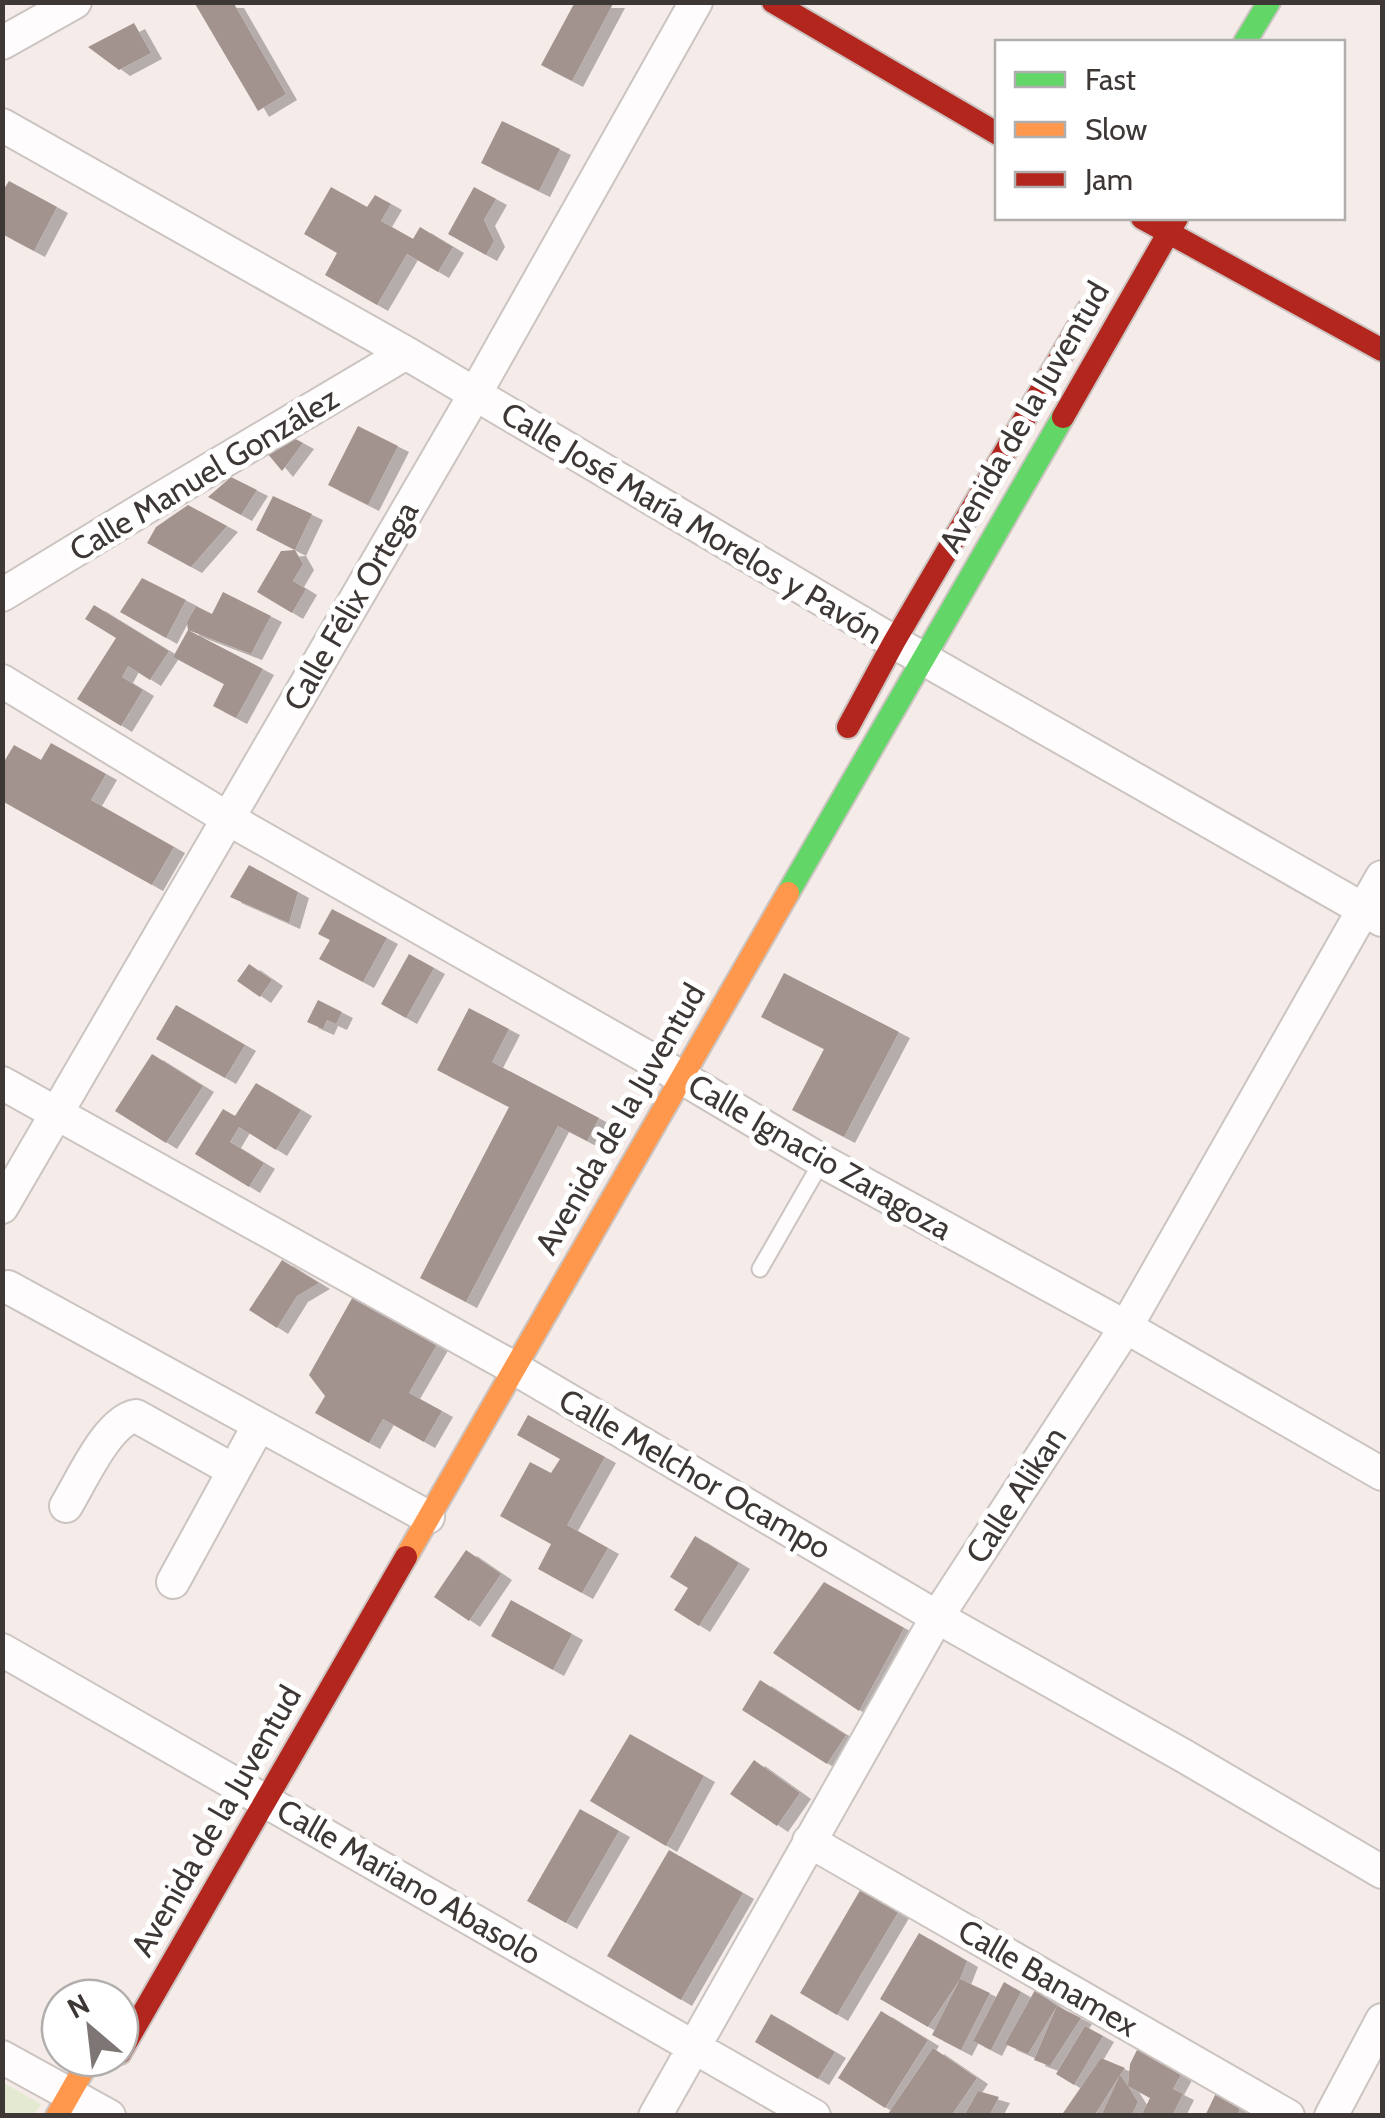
<svg xmlns="http://www.w3.org/2000/svg" width="1385" height="2118" font-family="Cabin,sans-serif">
  <style>
    .green { fill: #e3ead1 }
    .building { fill: #a2938e; filter: url(#shadow) }
    .lines { fill: none; stroke-linecap: round; stroke-linejoin: round }
    .lane-casing { stroke: #cbc4c1; stroke-width: 19 }
    .street-casing { stroke: #cbc4c1; stroke-width: 36 }
    .fast-casing { stroke: #cbc4c1; stroke-width: 26 }
    .slow-casing { stroke: #cbc4c1; stroke-width: 26 }
    .jam-casing { stroke: #cbc4c1; stroke-width: 26 }
    .lane { stroke: #fefcfc; stroke-width: 15 }
    .street { stroke: #fefcfc; stroke-width: 32 }
    .fast { stroke: #63d668; stroke-width: 22 }
    .slow { stroke: #ff974d; stroke-width: 22 }
    .jam { stroke: #b3261e; stroke-width: 22 }
    .labels { text-anchor: middle; stroke-width: 10; stroke-linejoin: round; paint-order: stroke }
    .street-label { font-size: 32px; fill: #3d3735; stroke: #fff }
  </style>
  <defs>
    <filter id="shadow"><feDropShadow dx="11" dy="6" stdDeviation="0" flood-color="#0004"/></filter>
  </defs>
  <rect width="100%" height="100%" fill="#f5ece9"/>
  <!-- green -->
  <path class="green" d="M 2,2082 L 41,2104 L 34,2115 L 3,2115 Z"/>
  <!-- building -->
  <path class="building" d="M 194,2 L 233,2 L 286,94 L 258,111 Z
    M 575,2 L 614,2 L 572,81 L 541,65 Z
    M 134,23 L 151,53 L 119,70 L 88,47 Z
    M 502,121 L 560,149 L 539,191 L 481,163 Z
    M 9,181 L 57,207 L 34,251 L 2,234 L 2,192 Z
    M 331,187 L 367,207 L 375,195 L 391,204 L 381,221 L 413,239 L 420,227 L 453,247 L 438,272 L 407,254 L 377,305 L 325,275 L 337,253 L 304,234 Z
    M 474,187 L 496,199 L 484,220 L 494,241 L 486,255 L 448,234 Z
    M 358,426 L 398,446 L 368,505 L 328,485 Z
    M 290,436 L 303,443 L 282,471 L 267,453 Z
    M 231,477 L 257,490 L 241,515 L 208,497 Z
    M 273,496 L 312,514 L 295,550 L 303,564 L 293,581 L 306,589 L 292,613 L 257,592 L 281,551 L 295,550 L 256,530 Z
    M 188,505 L 227,526 L 191,567 L 147,543 L 156,527 Z
    M 142,578 L 186,600 L 166,638 L 120,612 Z
    M 223,592 L 271,616 L 251,654 L 188,630 L 187,622 L 196,606 L 212,614 Z
    M 94,605 L 169,651 L 150,680 L 128,666 L 122,677 L 143,690 L 121,726 L 77,699 L 116,638 L 85,619 Z
    M 188,630 L 263,669 L 236,718 L 213,706 L 224,684 L 173,657 Z
    M 51,743 L 106,774 L 91,800 L 174,847 L 152,885 L 2,801 L 2,765 L 14,745 L 41,760 Z
    M 249,865 L 298,892 L 289,923 L 230,897 Z
    M 332,909 L 387,938 L 363,982 L 319,959 L 330,940 L 318,934 Z
    M 409,954 L 434,968 L 406,1018 L 381,1004 Z
    M 249,964 L 272,980 L 260,997 L 237,981 Z
    M 784,973 L 899,1032 L 844,1137 L 792,1110 L 824,1049 L 761,1017 Z
    M 318,1000 L 342,1012 L 336,1024 L 327,1020 L 323,1029 L 307,1022 Z
    M 176,1005 L 245,1045 L 225,1078 L 156,1039 Z
    M 469,1008 L 509,1029 L 492,1062 L 599,1118 L 587,1141 L 558,1126 L 466,1302 L 420,1278 L 509,1107 L 437,1070 Z
    M 152,1054 L 203,1086 L 166,1143 L 115,1111 Z
    M 256,1083 L 301,1110 L 276,1150 L 239,1127 L 230,1142 L 264,1163 L 249,1187 L 195,1154 L 223,1109 L 235,1116 Z
    M 282,1260 L 319,1283 L 297,1296 L 277,1328 L 249,1310 Z
    M 355,1293 L 439,1341 L 409,1393 L 442,1411 L 424,1442 L 383,1419 L 369,1443 L 315,1413 L 325,1396 L 309,1375 Z
    M 528,1415 L 605,1457 L 567,1525 L 608,1548 L 582,1593 L 538,1569 L 551,1544 L 500,1516 L 530,1462 L 551,1473 L 560,1459 L 517,1435 Z
    M 695,1536 L 739,1563 L 699,1626 L 674,1610 L 688,1588 L 670,1577 Z
    M 466,1550 L 501,1574 L 469,1621 L 434,1597 Z
    M 824,1582 L 904,1628 L 859,1711 L 773,1653 Z
    M 511,1600 L 572,1634 L 553,1670 L 491,1636 Z
    M 760,1680 L 846,1735 L 827,1764 L 742,1710 Z
    M 630,1734 L 704,1776 L 666,1846 L 590,1801 Z
    M 754,1760 L 800,1793 L 777,1826 L 730,1794 Z
    M 580,1809 L 619,1831 L 566,1923 L 527,1901 Z
    M 669,1850 L 743,1893 L 681,2000 L 607,1956 Z
    M 862,1887 L 900,1909 L 837,2015 L 800,1993 Z
    M 919,1933 L 967,1961 L 960,1979 L 928,2027 L 880,1999 Z
    M 960,1979 L 990,1993 L 961,2050 L 932,2035 Z
    M 1004,1982 L 1021,1992 L 991,2050 L 973,2041 Z
    M 1035,1990 L 1057,2006 L 1081,2018 L 1050,2066 L 1034,2060 L 1057,2006 L 1028,2054 L 1005,2044 Z
    M 881,2011 L 928,2040 L 885,2108 L 838,2078 Z
    M 771,2014 L 835,2052 L 818,2079 L 755,2042 Z
    M 1085,2026 L 1103,2036 L 1074,2085 L 1056,2074 Z
    M 1140,2044 L 1185,2067 L 1173,2089 L 1183,2094 L 1172,2116 L 1141,2116 L 1150,2098 L 1128,2086 L 1138,2102 L 1131,2116 L 1101,2116 L 1120,2075 L 1094,2116 L 1061,2116 L 1101,2058 L 1125,2068 L 1120,2075 L 1128,2086 L 1130,2064 Z
    M 933,2048 L 977,2078 L 951,2116 L 890,2116 L 888,2114 Z
    M 978,2091 L 999,2097 L 989,2116 L 964,2116 Z
    M 1216,2093 L 1241,2106 L 1237,2116 L 1205,2116 Z"/>
  <g class="lines">
    <defs>
      <path id="lane" d="M 760,1269 L 822,1161"/>
      <path id="street" d="M 2,43 L 75,2
        M 2,125 L 406,353 L 894,642 L 1382,920
        M 2,595 L 158,500 L 406,353
        M 2,681 L 227,818 L 659,1064 L 822,1161 L 1126,1327 L 1382,1474
        M 2,1083 L 514,1368 L 937,1617 L 1184,1756 L 1382,1872
        M 2,1207 L 475,394 L 696,2
        M 8,1287 L 428,1517
        M 66,1506 C 81,1482 107,1421 136,1416 L 233,1470
        M 173,1582 L 259,1425
        M 2,1650 L 814,2116
        M 809,1841 L 1288,2116
        M 2,2057 L 109,2116
        M 655,2116 L 937,1617 L 1126,1327 L 1382,877
        M 1331,2116 L 1382,2020"/>
      <path id="fast" d="M 1245,42 L 1269,2
        M 788,893 L 1063,417"/>
      <path id="slow" d="M 406,1557 L 788,893
        M 57,2116 L 90,2058"/>
      <path id="jam" d="M 773,2 L 998,134
        M 1142,218 L 1382,350
        M 1063,417 L 1177,218
        M 848,727 L 894,642 L 1088,310
        M 120,2053 L 406,1557"/>
    </defs>
    <!-- lane casing -->
    <use href="#lane" class="lane-casing"/>
    <!-- street casing -->
    <use href="#street" class="street-casing"/>
    <!-- fast casing -->
    <use href="#fast" class="fast-casing"/>
    <!-- slow casing -->
    <use href="#slow" class="slow-casing"/>
    <!-- jam casing -->
    <use href="#jam" class="jam-casing"/>
    <!-- lane -->
    <use href="#lane" class="lane"/>
    <!-- street -->
    <use href="#street" class="street"/>
    <!-- fast -->
    <use href="#fast" class="fast"/>
    <!-- slow -->
    <use href="#slow" class="slow"/>
    <!-- jam -->
    <use href="#jam" class="jam"/>
  </g>
  <g class="labels">
    <!-- street labels -->
    <g class="street-label">
      <text transform="translate(1024 417) rotate(-60)" y="11">Avenida de la Juventud</text>
      <text transform="translate(204 474) rotate(-31)" y="11">Calle Manuel González</text>
      <text transform="translate(692 523) rotate(31)" y="11">Calle José María Morelos y Pavón</text>
      <text transform="translate(351 606) rotate(-60)" y="11">Calle Félix Ortega</text>
      <text transform="translate(620 1119) rotate(-60)" y="11">Avenida de la Juventud</text>
      <text transform="translate(820 1157) rotate(30)" y="11">Calle Ignacio Zaragoza</text>
      <text transform="translate(695 1474) rotate(30)" y="11">Calle Melchor Ocampo</text>
      <text transform="translate(1016 1495) rotate(-57)" y="11">Calle Alikan</text>
      <text transform="translate(216 1821) rotate(-60)" y="11">Avenida de la Juventud</text>
      <text transform="translate(409 1882) rotate(30)" y="11">Calle Mariano Abasolo</text>
      <text transform="translate(1048 1978) rotate(30)" y="11">Calle Banamex</text>
    </g>
  </g>
  <!-- border -->
  <rect width="1385" height="2118" fill="none" stroke="#3d3735" stroke-width="10"/>
  <!-- legend -->
  <rect x="995" y="40" width="350" height="180" fill="#ffffff" stroke="#b1afae" stroke-width="2.5"/>
  <rect x="1015" y="72" width="50" height="15" fill="#63d668" stroke="#b1afae" stroke-width="2.5"/>
  <text x="1085" y="90" font-size="30" fill="#3d3735">Fast</text>
  <rect x="1015" y="122" width="50" height="15" fill="#ff974d" stroke="#b1afae" stroke-width="2.5"/>
  <text x="1085" y="140" font-size="30" fill="#3d3735">Slow</text>
  <rect x="1015" y="172" width="50" height="15" fill="#b3261e" stroke="#b1afae" stroke-width="2.5"/>
  <text x="1085" y="190" font-size="30" fill="#3d3735">Jam</text>
  <!-- north arrow -->
  <g transform="translate(90 2028) rotate(332)"><circle r="48" fill="#ffffff" stroke="#b1afae" stroke-width="2.5"/>
  <path d="M0-8L18 38L0 25L-18 38Z" fill="#7d7674"/>
  <text y="-15" font-size="28" font-weight="bold" text-anchor="middle" fill="#3d3735">N</text>
  </g>
</svg>
